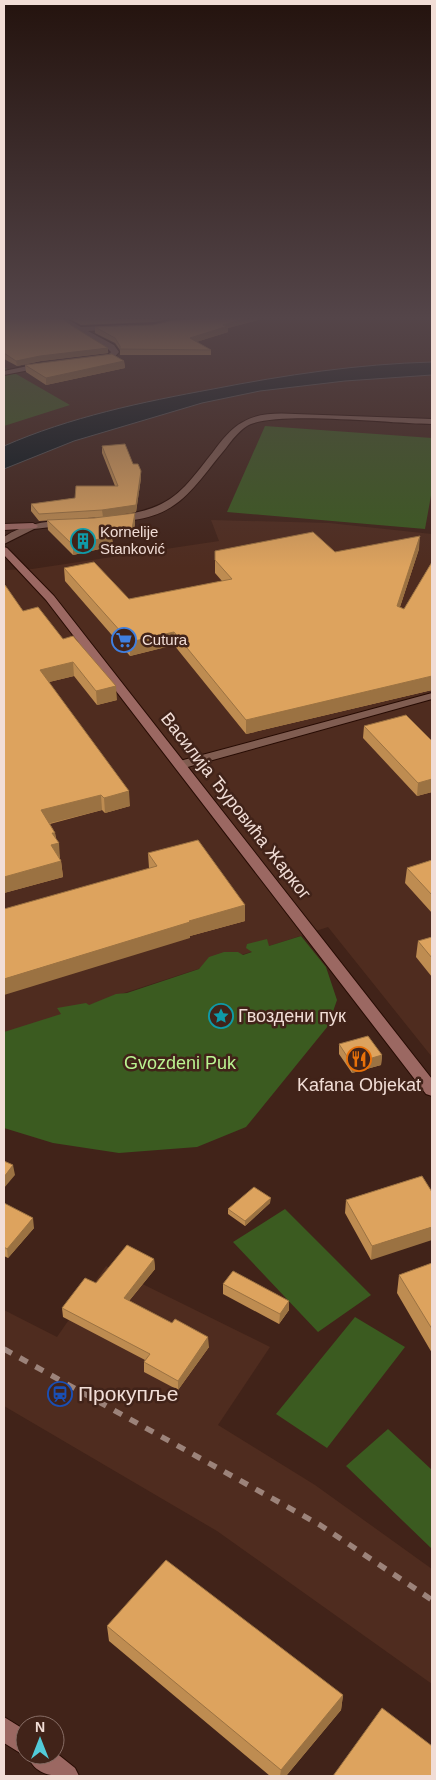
<svg xmlns="http://www.w3.org/2000/svg" width="436" height="1780" font-family="Arial,sans-serif">
  <style>
    .built { fill: #4f2c1f }
    .green { fill: #3b5b20 }
    .water { fill: #0a171d; stroke: #4f5254 }
    .lines { fill: none; stroke-linecap: round; stroke-linejoin: round }
    .minor-casing { stroke: #260b03; stroke-width: 2 }
    .secondary-casing { stroke: #260b03; stroke-width: 2 }
    .minor { fill: #805d51; fill-rule: evenodd }
    .secondary { fill: #9b6862; fill-rule: evenodd }
    .rail { stroke: #9c837a; stroke-width: 5.5; stroke-dasharray: 9 9; stroke-linecap: butt }
    .wall { fill: #be8c51 }
    .shaded-wall { fill: #9b7242 }
    .building { fill: #dda35e; stroke: #9b7242 }
    .labels { text-anchor: middle; stroke-width: 5; stroke-linejoin: round; paint-order: stroke }
    .far-poi-label { font-size: 15px; fill: #f1ddd6; stroke: #412319; text-anchor: start }
    .street-label { font-size: 18px; fill: #f1ddd6; stroke: #412319 }
    .poi-label { font-size: 18px; fill: #f1ddd6; stroke: #412319; text-anchor: start }
    .park-label { font-size: 18px; fill: #bbf491; stroke: #412319 }
    .near-poi-label { font-size: 21px; fill: #f1ddd6; stroke: #412319; text-anchor: start }
  </style>
  <rect width="100%" height="100%" fill="#412319"/>
  <!-- built -->
  <path class="built" d="M 211,520 L 329,523 L 432,534 L 432,1057 L 328,927 L 124,993 L 4,1035 L 4,570 L 32,569 L 219,541 Z
    M 106,1266 L 270,1347 L 218,1425 L 315,1485 L 432,1569 L 432,1684 L 217,1531 L 4,1406 L 4,1310 L 57,1337 Z"/>
  <!-- green -->
  <path class="green" d="M 4,367 L 70,405 L 4,426 Z
    M 265,426 L 432,438 L 432,490 L 425,529 L 227,512 Z
    M 301,936 L 326,967 L 337,1000 L 328,1026 L 246,1127 L 197,1147 L 119,1153 L 53,1143 L 4,1128 L 4,1032 L 61,1014 L 57,1008 L 86,1003 L 89,1005 L 116,994 L 127,993 L 199,969 L 209,957 L 224,952 L 238,952 L 243,955 L 252,952 L 246,948 L 247,944 L 267,939 L 269,946 Z
    M 285,1209 L 371,1295 L 318,1332 L 233,1242 Z
    M 355,1317 L 405,1347 L 327,1448 L 276,1414 Z
    M 388,1429 L 432,1470 L 432,1549 L 346,1466 Z"/>
  <!-- water -->
  <path class="water" d="M 432,362 L 432,375 L 345,381 L 260,391 L 202,403 L 74,441 L 4,469 L 4,446 C 70,417 142,402 213,389 C 285,375 358,364 432,362 Z"/>
  <g class="lines">
    <defs>
      <path id="minor" d="M 59,319 L 67,319 L 81,327 L 125,325 L 129,327 L 125,329 L 88,331 L 114,345 L 119,352 L 112,360 L 96,362 L 92,360 L 93,358 L 107,356 L 111,352 L 108,349 L 75,331 Z
        M 42,363 L 45,363 L 45,367 L 4,375 L 4,371 Z
        M 295,414 L 432,419 L 432,424 C 396,424 273,410 247,426 C 238,432 232,440 226,448 C 197,482 182,514 133,520 C 126,521 117,524 111,519 L 116,516 C 171,509 181,493 213,452 C 221,441 231,428 243,422 C 258,413 277,413 295,414 Z
        M 65,520 L 70,523 L 68,525 L 34,529 L 4,544 L 4,537 C 23,524 43,522 65,520 Z
        M 432,693 L 432,699 L 184,768 L 180,769 L 174,765 L 176,762 Z"/>
      <path id="secondary" d="M 33,523 L 38,526 L 36,528 L 4,530 L 4,524 Z
        M 4,547 L 7,548 L 54,596 L 432,1079 L 432,1096 L 426,1094 L 46,600 L 4,555 Z
        M 4,1717 L 25,1730 L 25,1755 L 27,1755 L 25,1756 L 4,1743 Z
        M 55,1752 L 75,1768 L 79,1776 C 57,1776 37,1779 27,1755 L 55,1755 Z"/>
    </defs>
    <!-- minor casing -->
    <use href="#minor" class="minor-casing"/>
    <!-- secondary casing -->
    <use href="#secondary" class="secondary-casing"/>
    <!-- minor -->
    <use href="#minor" class="minor"/>
    <!-- secondary -->
    <use href="#secondary" class="secondary"/>
    <!-- rail -->
    <path class="rail" d="M 4,1349 L 320,1525 L 432,1600"/>
  </g>
  <!-- wall -->
  <path class="wall" d="M 4,319 L 108,353 L 41,361 L 17,366 L 4,359 Z
    M 70,319 L 168,319 L 153,322 L 81,325 Z
    M 195,319 L 262,319 L 228,328 L 228,332 L 196,342 L 211,350 L 211,355 L 120,355 L 120,350 L 115,343 L 95,333 L 95,327 L 153,325 Z
    M 124,361 L 125,368 L 46,385 L 26,372 L 25,365 Z
    M 102,446 L 133,464 L 141,478 L 136,512 L 103,517 L 39,521 L 31,511 L 31,504 L 75,498 L 115,486 L 102,453 Z
    M 135,513 L 135,523 L 133,538 L 112,539 L 113,546 L 73,555 L 48,530 L 47,520 L 94,518 Z
    M 419,549 L 400,607 L 404,609 L 432,562 L 432,690 L 246,734 L 174,645 L 130,656 L 65,581 L 64,568 L 129,599 L 222,581 L 215,573 L 215,551 L 335,552 Z
    M 4,585 L 23,611 L 63,639 L 117,700 L 97,705 L 74,676 L 49,682 L 130,806 L 105,813 L 102,810 L 50,824 L 55,833 L 60,859 L 61,861 L 63,877 L 4,893 Z
    M 364,726 L 432,741 L 432,792 L 417,796 L 363,738 Z
    M 148,853 L 245,905 L 245,921 L 190,936 L 190,938 L 149,868 Z
    M 432,860 L 432,913 L 405,883 L 407,868 Z
    M 432,937 L 432,977 L 416,957 L 418,941 Z
    M 339,1044 L 382,1055 L 381,1065 L 352,1073 L 339,1054 Z
    M 422,1176 L 371,1260 L 345,1213 L 346,1200 Z
    M 4,1203 L 34,1228 L 8,1258 L 4,1256 Z
    M 270,1203 L 245,1226 L 228,1214 L 228,1209 Z
    M 154,1259 L 155,1269 L 129,1301 L 209,1347 L 178,1390 L 144,1372 L 144,1362 L 145,1360 L 63,1317 L 62,1308 L 96,1283 Z
    M 432,1263 L 432,1353 L 397,1293 L 399,1275 Z
    M 223,1284 L 289,1310 L 279,1324 L 223,1294 Z
    M 107,1626 L 343,1695 L 341,1710 L 286,1776 L 270,1776 L 109,1641 Z"/>
  <!-- shaded-wall -->
  <path class="shaded-wall" d="M 153,319 L 168,319 L 153,322 Z
    M 244,319 L 262,319 L 228,328 L 228,332 L 190,344 L 190,338 L 223,325 Z
    M 108,348 L 108,353 L 41,361 L 17,366 L 16,361 L 40,356 Z
    M 124,361 L 125,368 L 46,385 L 46,378 Z
    M 141,471 L 141,478 L 136,512 L 103,517 L 102,510 Z
    M 135,513 L 135,523 L 133,538 L 132,529 Z
    M 112,536 L 113,546 L 73,555 L 73,545 Z
    M 420,536 L 419,549 L 396,619 L 397,606 Z
    M 174,632 L 174,645 L 130,656 L 130,642 Z
    M 73,662 L 74,676 L 41,684 L 40,670 Z
    M 432,676 L 432,690 L 246,734 L 246,720 Z
    M 116,686 L 117,700 L 97,705 L 96,691 Z
    M 432,779 L 432,792 L 417,796 L 418,783 Z
    M 129,791 L 130,806 L 105,813 L 104,798 Z
    M 101,795 L 102,810 L 43,825 L 41,810 Z
    M 52,833 L 55,833 L 56,844 L 59,843 L 60,859 L 51,845 Z
    M 61,861 L 63,877 L 4,893 L 4,877 Z
    M 245,905 L 245,921 L 190,936 L 190,938 L 4,995 L 4,979 L 189,921 Z
    M 382,1055 L 381,1065 L 352,1073 L 352,1064 Z
    M 13,1165 L 15,1175 L 4,1188 L 4,1177 Z
    M 271,1198 L 270,1203 L 245,1226 L 245,1221 Z
    M 33,1218 L 34,1228 L 8,1258 L 7,1249 Z
    M 432,1227 L 432,1240 L 371,1260 L 372,1246 Z
    M 154,1259 L 155,1269 L 124,1307 L 124,1298 Z
    M 289,1301 L 289,1310 L 279,1324 L 280,1314 Z
    M 208,1337 L 209,1347 L 178,1390 L 178,1381 Z
    M 343,1695 L 341,1710 L 286,1776 L 280,1776 L 281,1770 Z"/>
  <!-- building -->
  <path class="building" d="M 4,319 L 63,319 L 74,327 L 108,348 L 40,356 L 16,361 L 4,353 Z
    M 79,319 L 115,319 L 81,320 Z
    M 195,319 L 244,319 L 223,325 L 228,326 L 190,338 L 211,350 L 120,349 L 120,346 L 115,338 L 95,327 L 153,325 L 174,320 Z
    M 112,354 L 124,361 L 46,378 L 25,365 Z
    M 125,444 L 133,464 L 138,464 L 141,471 L 136,505 L 102,510 L 39,514 L 31,504 L 75,498 L 76,486 L 118,486 L 102,446 Z
    M 135,513 L 132,529 L 106,530 L 112,536 L 73,545 L 47,520 L 94,518 Z
    M 313,532 L 335,552 L 420,536 L 397,606 L 404,609 L 432,562 L 432,676 L 246,720 L 174,632 L 130,642 L 64,568 L 94,562 L 129,599 L 232,579 L 215,560 L 215,551 Z
    M 4,585 L 5,585 L 23,611 L 38,607 L 63,639 L 73,636 L 116,686 L 96,691 L 73,662 L 40,670 L 129,791 L 104,798 L 101,795 L 41,810 L 55,833 L 52,833 L 59,843 L 51,845 L 61,861 L 4,877 Z
    M 406,715 L 432,741 L 432,779 L 418,783 L 364,726 Z
    M 198,840 L 245,905 L 189,921 L 190,922 L 4,979 L 4,909 L 157,866 L 148,853 Z
    M 432,860 L 432,895 L 407,868 Z
    M 432,937 L 432,958 L 418,941 Z
    M 368,1036 L 382,1055 L 352,1064 L 339,1044 Z
    M 4,1161 L 13,1165 L 4,1177 Z
    M 422,1176 L 432,1192 L 432,1227 L 372,1246 L 346,1200 Z
    M 254,1187 L 271,1198 L 245,1221 L 228,1209 Z
    M 4,1203 L 33,1218 L 7,1249 L 4,1247 Z
    M 127,1245 L 154,1259 L 124,1298 L 172,1323 L 175,1319 L 208,1337 L 178,1381 L 144,1362 L 150,1354 L 62,1308 L 85,1278 L 96,1283 Z
    M 432,1263 L 432,1329 L 399,1275 Z
    M 233,1271 L 289,1301 L 280,1314 L 223,1284 Z
    M 166,1560 L 343,1695 L 281,1770 L 107,1626 Z
    M 382,1708 L 432,1746 L 432,1776 L 333,1776 Z"/>
  <!-- sky -->
  <linearGradient id="sky" x2="0" y2="1"><stop stop-color="#24130e"/><stop offset="0.56" stop-color="#544549"/><stop offset="1" stop-color="#544549" stop-opacity="0"/></linearGradient>
  <rect width="436" height="568" fill="url(#sky)"/>
  <!-- icons -->
  <defs>
    <symbol id="building-ring" viewBox="-11 -11 22 22"><circle r="9.5" fill="#412319" stroke="#0f9aa8" stroke-width="1.5"/><path d="M-4-6H4V6H1V3H-1V6H-4ZM-2.5-4.3h1.7v1.8h-1.7ZM.8-4.3h1.7v1.8H.8ZM-2.5-1h1.7V.8h-1.7ZM.8-1h1.7V.8H.8Z" fill="#0f9aa8"/></symbol>
    <symbol id="supermarket-ring" viewBox="-11 -11 22 22"><circle r="9.5" fill="#412319" stroke="#3f7fe0" stroke-width="1.5"/><path d="M-6-5.5h2.5l.6 2H6L4.5 2H-2.5L-4.4-4H-6ZM-1.5 3.2a1.3 1.3 0 1 0 .1 0ZM3 3.2a1.3 1.3 0 1 0 .1 0Z" fill="#3f7fe0"/></symbol>
    <symbol id="sight-ring" viewBox="-11 -11 22 22"><circle r="9.5" fill="#412319" stroke="#0f9aa8" stroke-width="1.5"/><path d="M0-6L1.8-2.2L6-1.7L2.9 1.2L3.7 5.4L0 3.3L-3.7 5.4L-2.9 1.2L-6-1.7L-1.8-2.2Z" fill="#0f9aa8"/></symbol>
    <symbol id="restaurant-ring" viewBox="-11 -11 22 22"><circle r="9.5" fill="#412319" stroke="#e8710a" stroke-width="1.5"/><path d="M-5-6h1v4h1v-4h1v4h1v-4h1v5L-1.5 .5V6h-2V.5L-5-1ZM5-6V6H3V1.5H1.5Q1.5-4 5-6Z" fill="#e8710a"/></symbol>
    <symbol id="station-ring" viewBox="-11 -11 22 22"><circle r="9.5" fill="#412319" stroke="#1a4fb4" stroke-width="1.5"/><path d="M-3-6H3Q5-6 5-4V2Q5 4 3 4L4.5 6H3L1.5 4h-3L-3 6H-4.5L-3 4Q-5 4-5 2V-4Q-5-6-3-6ZM-3.5-4v3h7v-3ZM-3.5 1v1.5H-2V1ZM2 1v1.5H3.5V1Z" fill="#1a4fb4"/></symbol>
  </defs>
  <g fill-rule="evenodd">
    <use href="#building-ring" x="69" y="527" width="28" height="28"/>
    <use href="#supermarket-ring" x="110" y="626" width="28" height="28"/>
    <use href="#sight-ring" x="207" y="1002" width="28" height="28"/>
    <use href="#restaurant-ring" x="345" y="1045" width="28" height="28"/>
    <use href="#station-ring" x="46" y="1380" width="28" height="28"/>
  </g>
  <g class="labels">
    <!-- far-poi labels -->
    <g class="far-poi-label">
      <text x="100" y="537">Kornelije<tspan x="100" dy="17">Stanković</tspan></text>
      <text x="142" y="645">Cutura</text>
    </g>
    <!-- street labels -->
    <g class="street-label">
      <text transform="translate(236 806) rotate(52)" y="6">Василија Ђуровића Жарког</text>
    </g>
    <!-- poi labels -->
    <g class="poi-label">
      <text x="238" y="1022">Гвоздени пук</text>
      <text x="359" y="1091" text-anchor="middle">Kafana Objekat</text>
    </g>
    <!-- park labels -->
    <g class="park-label">
      <text x="180" y="1069">Gvozdeni Puk</text>
    </g>
    <!-- near-poi labels -->
    <g class="near-poi-label">
      <text x="78" y="1401">Прокупље</text>
    </g>
  </g>
  <!-- border -->
  <rect width="436" height="1780" fill="none" stroke="#f1ddd6" stroke-width="10"/>
  <!-- north arrow -->
  <g transform="translate(40 1740)"><circle r="24" fill="#412319" stroke="#876d65"/>
  <path d="M0-4L9 19L0 12L-9 19Z" fill="#52cbd9"/>
  <text y="-8" font-size="14" font-weight="bold" text-anchor="middle" fill="#f1ddd6">N</text>
  </g>
</svg>
